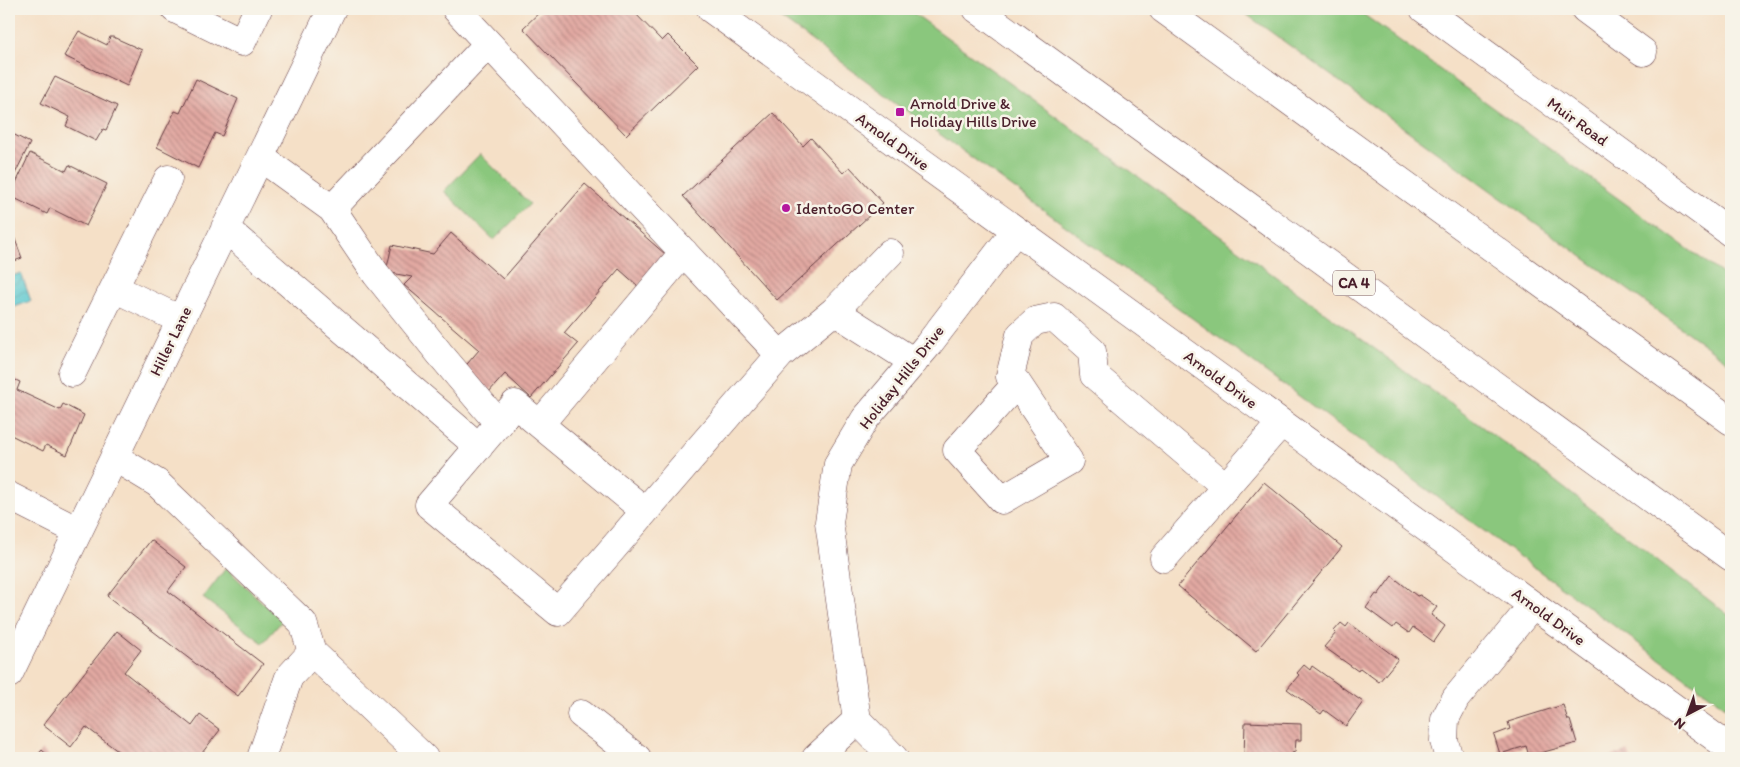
<svg xmlns="http://www.w3.org/2000/svg" width="1740" height="767" font-family="Itim,sans-serif">
  <style>
    .green { fill: #8ac77d; stroke: #6a7354 }
    .water { fill: url(#water-waves); stroke: #52747d }
    .building { fill: url(#building-back-hatch) }
    .lines { fill: none; stroke-linecap: round; stroke-linejoin: round }
    .minor-casing { stroke: #643c42; stroke-width: 29 }
    .highway-casing { stroke: #643c42; stroke-width: 29 }
    .minor { stroke: #fff; stroke-width: 28 }
    .highway { stroke: #fff; stroke-width: 28 }
    .poi-dot { fill: #b5179e; stroke: #f7f3e8; stroke-width: 2 }
    .labels { text-anchor: middle; stroke-width: 5; stroke-linejoin: round; paint-order: stroke }
    .shield { fill: #f7f3e8; stroke: #7e5f64; stroke-width: 1 }
    .shield-label { font-size: 15px; font-weight: bold; fill: #4a1f2b }
    .poi-label { font-size: 16px; fill: #4a1f2b; stroke: #f7f3e8; text-anchor: start }
    .street-label { font-size: 16px; fill: #4a1f2b; stroke: #f7f3e8 }
  </style>
  <defs>
    <pattern id="water-waves" width="16" height="10" patternUnits="userSpaceOnUse" patternTransform="scale(1.25)"><rect width="16" height="10" fill="#5ac8cf"/><path d="M0 5q4-4 8 0t8 0" fill="none" stroke="#50abb2"/></pattern>
    <pattern id="building-back-hatch" width="6" height="6" patternUnits="userSpaceOnUse" patternTransform="scale(1.25)"><rect width="6" height="6" fill="#e2a9a2"/><path d="M-1 5l2 2M0 0l6 6M5-1l2 2" fill="none" stroke="#b98984"/></pattern>
  </defs>
  <rect width="100%" height="100%" fill="#f7f3e8"/>
  <filter id="ink" filterUnits="userSpaceOnUse"><feTurbulence type="fractalNoise" baseFrequency=".02" numOctaves="2"/><feDisplacementMap in="SourceGraphic" scale="10" xChannelSelector="R" yChannelSelector="G"/><feConvolveMatrix kernelMatrix="1 2 1 2 8 2 1 2 1" color-interpolation-filters="sRGB"/></filter>
  <filter id="wash" filterUnits="userSpaceOnUse"><feTurbulence type="fractalNoise" baseFrequency=".0096" numOctaves="4" result="noise"/><feDisplacementMap in="SourceGraphic" scale="20" xChannelSelector="R" yChannelSelector="G"/><feGaussianBlur stdDeviation="1.12" result="paint"/><feColorMatrix in="noise" values="0 0 0 0 0 0 0 0 0 0 0 0 0 0 0 0 0 1.4 0 .05"/><feComposite in="paint" operator="in"/></filter>
  <g filter="url(#wash)">
    <rect width="100%" height="100%" fill="#f5e0c7"/>
    <!-- green -->
    <path class="green" d="M 768,9 L 908,9 L 1533,464 L 1731,617 L 1731,711 Z
      M 1239,9 L 1356,9 L 1731,280 L 1731,364 Z
      M 480,154 L 530,204 L 494,240 L 444,191 Z
      M 226,568 L 282,621 L 263,643 L 203,598 Z"/>
    <!-- water -->
    <path class="water" d="M 21,273 L 31,301 L 9,309 L 9,277 Z"/>
    <g id="blocks">
      <!-- building -->
      <path class="building" d="M 543,9 L 631,9 L 662,41 L 668,35 L 698,65 L 626,135 L 523,28 Z
        M 79,31 L 107,45 L 110,37 L 113,37 L 142,50 L 127,86 L 64,56 Z
        M 55,77 L 117,106 L 106,130 L 103,129 L 96,141 L 66,126 L 70,117 L 41,103 Z
        M 196,79 L 238,99 L 222,136 L 215,133 L 198,168 L 157,147 L 175,111 L 180,113 Z
        M 773,113 L 803,146 L 811,138 L 843,173 L 850,167 L 883,203 L 777,300 L 683,196 Z
        M 9,132 L 30,143 L 11,182 L 9,181 Z
        M 30,153 L 66,171 L 69,165 L 107,184 L 86,226 L 50,208 L 47,214 L 10,196 Z
        M 585,184 L 665,254 L 638,286 L 619,269 L 564,333 L 578,344 L 531,398 L 505,374 L 488,393 L 462,370 L 479,350 L 404,285 L 412,277 L 386,272 L 392,245 L 433,254 L 451,233 L 503,279 Z
        M 13,234 L 22,258 L 9,263 L 9,236 Z
        M 9,377 L 20,382 L 17,390 L 60,410 L 63,404 L 84,415 L 67,455 L 46,445 L 43,451 L 9,434 Z
        M 1264,482 L 1342,547 L 1256,651 L 1178,586 Z
        M 151,540 L 186,567 L 168,591 L 263,664 L 238,696 L 107,596 Z
        M 1392,576 L 1417,596 L 1420,595 L 1437,607 L 1431,615 L 1445,626 L 1434,642 L 1413,627 L 1409,633 L 1396,624 L 1393,628 L 1366,608 L 1376,594 L 1378,595 Z
        M 1341,623 L 1346,627 L 1349,623 L 1398,659 L 1379,682 L 1360,668 L 1358,671 L 1324,647 L 1336,633 L 1334,631 Z
        M 117,631 L 141,650 L 124,672 L 192,726 L 200,715 L 220,730 L 198,758 L 127,758 L 86,727 L 71,747 L 43,725 Z
        M 1304,665 L 1310,670 L 1312,666 L 1363,702 L 1346,726 L 1324,710 L 1321,714 L 1287,689 L 1299,675 L 1297,673 Z
        M 1563,705 L 1568,720 L 1570,720 L 1577,743 L 1529,756 L 1526,746 L 1500,754 L 1494,735 L 1510,729 L 1508,722 Z
        M 1245,722 L 1301,724 L 1301,740 L 1296,740 L 1295,752 L 1292,753 L 1292,758 L 1244,758 Z
        M 42,750 L 51,758 L 35,758 Z
        M 1628,751 L 1631,758 L 1604,758 L 1622,753 Z"/>
    </g>
  </g>
  <g filter="url(#ink)">
    <use href="#blocks" fill-opacity="0" stroke="#643c42" stroke-width="1"/>
    <g class="lines">
      <defs>
        <path id="minor" d="M 175,9 L 242,42 L 258,9
          M 456,9 L 780,355
          M 711,9 L 1731,749
          M 1424,9 L 1731,233
          M 1585,9 L 1643,52
          M 260,157 L 332,209 L 376,274 L 440,354 L 499,424
          M 332,209 L 488,44
          M 225,228 L 479,447
          M 114,288 L 181,320
          M 834,311 L 914,362
          M 72,373 L 168,179
          M 1017,383 L 957,450 L 1002,500 L 1069,461 L 1017,383 L 1010,376 L 1020,335 L 1035,321 L 1054,317 L 1092,351 L 1094,375 L 1226,487
          M 540,424 L 684,252
          M 114,457 L 157,483 L 303,623 L 312,652 L 424,758
          M 9,496 L 78,531
          M 645,511 L 515,404 L 429,505 L 558,612 L 780,355 L 834,311 L 890,253
          M 1164,558 L 1281,423
          M 9,674 L 332,9
          M 581,714 L 637,758
          M 261,758 L 289,677 L 312,652
          M 816,758 L 857,720
          M 894,758 L 857,720 L 829,522 L 838,464 L 865,419 L 928,345 L 1016,230
          M 1449,758 L 1444,741 L 1445,719 L 1456,698 L 1533,605"/>
        <path id="highway" d="M 977,9 L 1731,557
          M 1163,9 L 1731,421"/>
      </defs>
      <!-- minor casing -->
      <use href="#minor" class="minor-casing"/>
      <!-- highway casing -->
      <use href="#highway" class="highway-casing"/>
      <!-- minor -->
      <use href="#minor" class="minor"/>
      <!-- highway -->
      <use href="#highway" class="highway"/>
    </g>
  </g>
  <!-- markers -->
  <g class="poi-dot">
    <rect x="895" y="107" width="10" height="10" rx="2.5"/>
    <circle cx="786" cy="208" r="5"/>
  </g>
  <g class="labels">
    <!-- shield labels -->
    <rect class="shield" x="1333" y="270.5" width="42" height="25" rx="4"/>
    <g class="shield-label">
      <text x="1354" y="288">CA 4</text>
    </g>
    <!-- poi labels -->
    <g class="poi-label">
      <text x="910" y="109">Arnold Drive &amp;<tspan x="910" dy="18">Holiday Hills Drive</tspan></text>
      <text x="796" y="214">IdentoGO Center</text>
    </g>
    <!-- street labels -->
    <g class="street-label">
      <text transform="translate(1578 121) rotate(36)" y="6">Muir Road</text>
      <text transform="translate(893 141) rotate(36)" y="6">Arnold Drive</text>
      <text transform="translate(170 341) rotate(-64)" y="6">Hiller Lane</text>
      <text transform="translate(901 377) rotate(-52)" y="6">Holiday Hills Drive</text>
      <text transform="translate(1221 379) rotate(36)" y="6">Arnold Drive</text>
      <text transform="translate(1549 616) rotate(36)" y="6">Arnold Drive</text>
    </g>
  </g>
  <!-- margin -->
  <rect width="1740" height="767" fill="none" stroke="#f7f3e8" stroke-width="30"/>
  <!-- north arrow -->
  <g transform="translate(1688 714) rotate(221)" stroke="#f7f3e8" stroke-width="4" paint-order="stroke">
  <path d="M0-4L9 19L0 12L-9 19Z" fill="#4a1f2b"/>
  <text y="-8" font-size="14" font-weight="bold" text-anchor="middle" fill="#4a1f2b">N</text>
  </g>
</svg>
